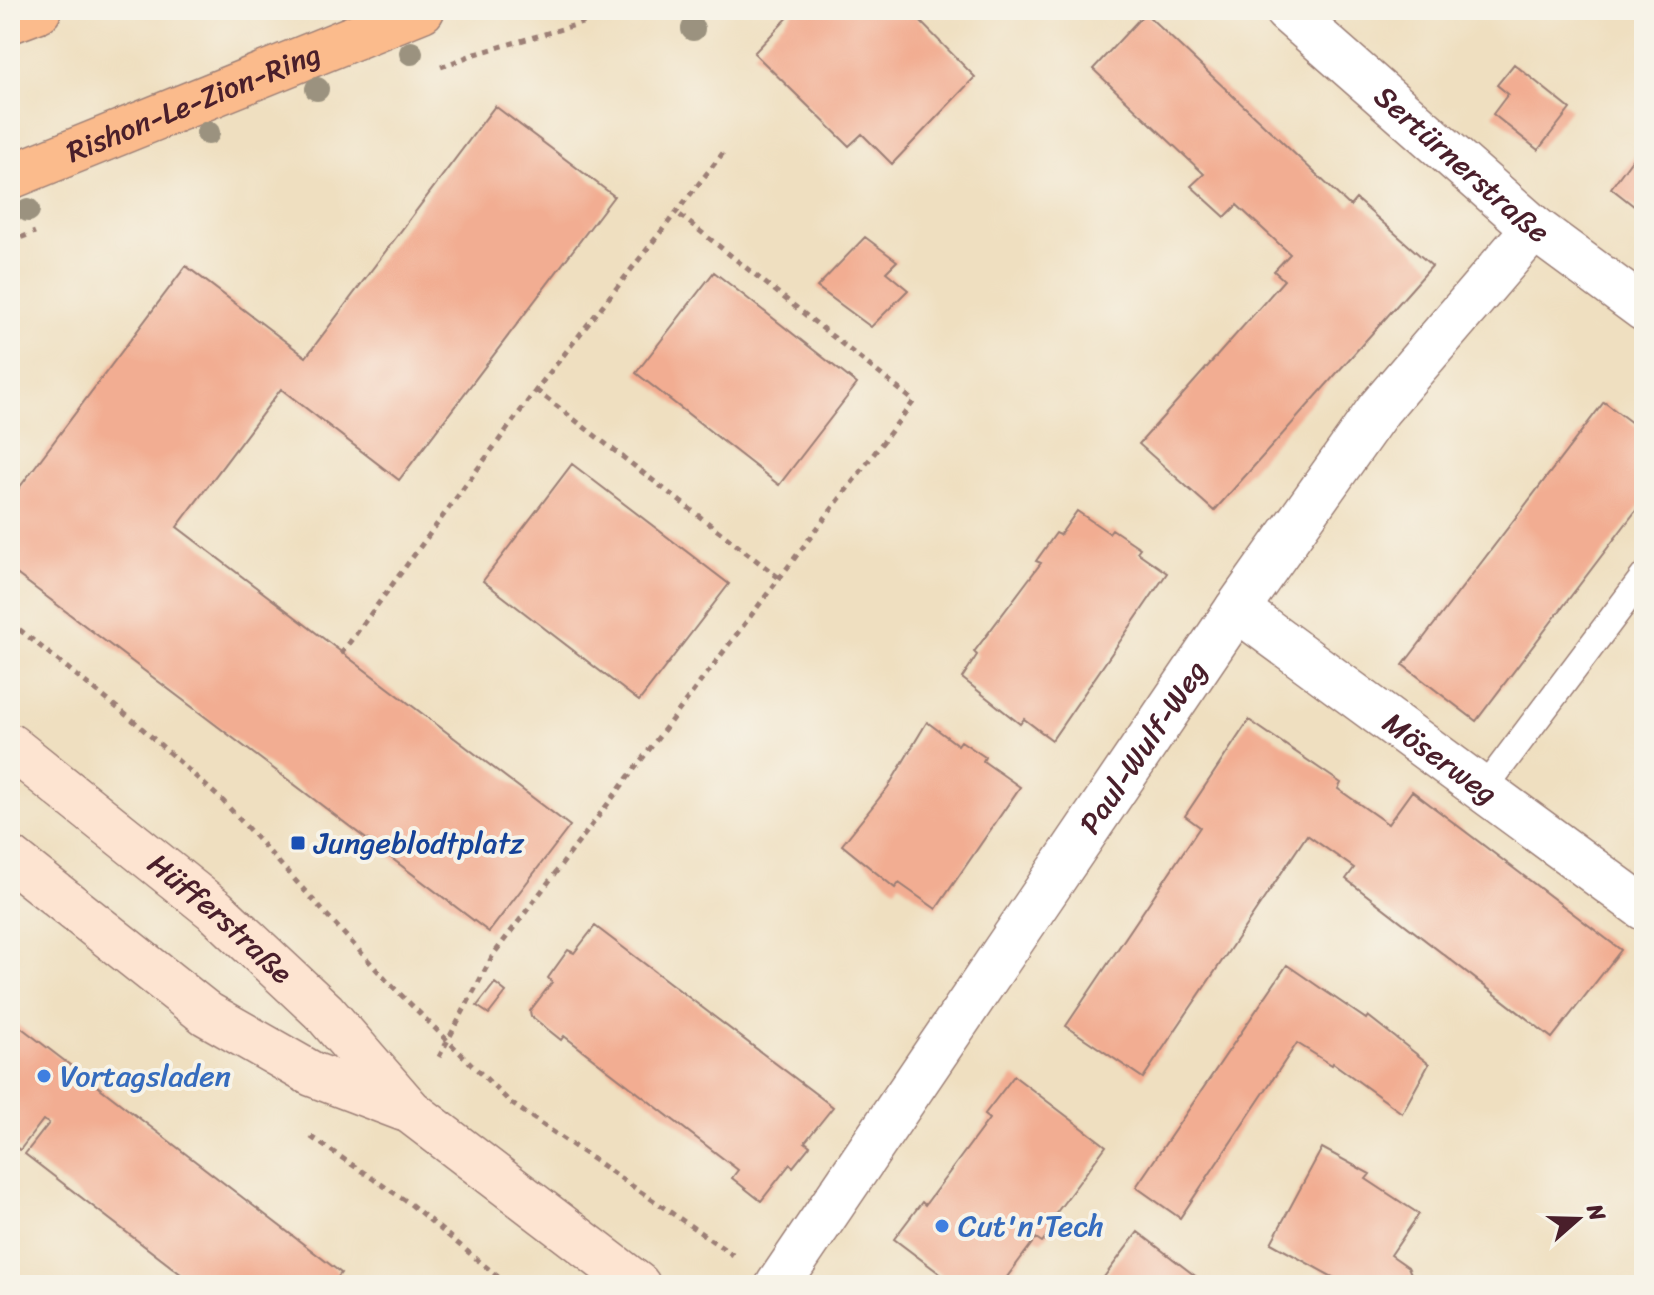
<svg xmlns="http://www.w3.org/2000/svg" width="1654" height="1295" font-family="Sriracha,sans-serif">
  <style>
    .building { fill: #f2ad92 }
    .lines { fill: none; stroke-linecap: round; stroke-linejoin: round }
    .lane-casing { stroke: #9c7f76; stroke-width: 29 }
    .street-casing { stroke: #9c7f76; stroke-width: 47 }
    .secondary-casing { stroke: #9c7f76; stroke-width: 47 }
    .primary-casing { stroke: #9c7f76; stroke-width: 47 }
    .path { stroke: #9c7f76; stroke-width: 5; stroke-dasharray: 6 6; stroke-linecap: butt }
    .lane { stroke: #fff; stroke-width: 26 }
    .street { stroke: #fff; stroke-width: 44 }
    .secondary { stroke: #fde4d1; stroke-width: 44 }
    .primary { stroke: #fbbb8c; stroke-width: 44 }
    .tree { fill: #9b927f }
    .transit-dot { fill: #1a4fb4; stroke: #f7f3e8; stroke-width: 3 }
    .shop-dot { fill: #3f7fe0; stroke: #f7f3e8; stroke-width: 3 }
    .labels { text-anchor: middle; stroke-width: 8; stroke-linejoin: round; paint-order: stroke }
    .street-label { font-size: 30px; fill: #4a1f2b; stroke: #f7f3e8 }
    .transit-label { font-size: 30px; fill: #164399; stroke: #f7f3e8; text-anchor: start }
    .shop-label { font-size: 30px; fill: #366cbe; stroke: #f7f3e8; text-anchor: start }
  </style>
  <rect width="100%" height="100%" fill="#f7f3e8"/>
  <filter id="ink" filterUnits="userSpaceOnUse"><feTurbulence type="fractalNoise" baseFrequency=".0125" numOctaves="2"/><feDisplacementMap in="SourceGraphic" scale="16" xChannelSelector="R" yChannelSelector="G"/><feConvolveMatrix kernelMatrix="1 2 1 2 8 2 1 2 1" color-interpolation-filters="sRGB"/></filter>
  <filter id="wash" filterUnits="userSpaceOnUse"><feTurbulence type="fractalNoise" baseFrequency=".006" numOctaves="4" result="noise"/><feDisplacementMap in="SourceGraphic" scale="32" xChannelSelector="R" yChannelSelector="G"/><feGaussianBlur stdDeviation="1.8" result="paint"/><feColorMatrix in="noise" values="0 0 0 0 0 0 0 0 0 0 0 0 0 0 0 0 0 1.4 0 .05"/><feComposite in="paint" operator="in"/></filter>
  <g filter="url(#wash)">
    <rect width="100%" height="100%" fill="#efdfc0"/>
    <g id="blocks">
      <!-- building -->
      <path class="building" d="M 795,10 L 909,10 L 975,77 L 892,164 L 862,134 L 849,146 L 754,53 Z
        M 1145,13 L 1350,206 L 1356,199 L 1432,266 L 1214,511 L 1139,444 L 1284,280 L 1274,271 L 1290,254 L 1237,205 L 1225,217 L 1191,186 L 1204,174 L 1093,69 Z
        M 1514,64 L 1570,109 L 1538,150 L 1493,114 L 1508,94 L 1497,85 Z
        M 495,106 L 614,196 L 399,480 L 281,389 L 177,527 L 570,826 L 489,932 L 10,569 L 10,500 L 186,266 L 306,357 Z
        M 1644,143 L 1644,214 L 1611,188 Z
        M 865,237 L 897,261 L 886,272 L 908,290 L 871,327 L 817,287 Z
        M 714,272 L 857,384 L 779,485 L 636,373 Z
        M 1604,402 L 1644,432 L 1644,500 L 1476,721 L 1403,665 Z
        M 572,464 L 729,584 L 639,701 L 483,581 Z
        M 1077,511 L 1109,533 L 1112,529 L 1140,548 L 1137,552 L 1167,573 L 1052,740 L 1024,719 L 1020,724 L 962,678 L 977,655 L 974,652 L 1041,563 L 1036,561 L 1056,533 L 1060,535 Z
        M 1249,720 L 1341,783 L 1338,789 L 1388,824 L 1412,791 L 1621,950 L 1552,1038 L 1346,879 L 1354,868 L 1307,835 L 1143,1078 L 1066,1026 L 1200,827 L 1185,816 Z
        M 927,722 L 958,745 L 961,741 L 985,757 L 983,761 L 1020,787 L 936,909 L 899,883 L 895,888 L 842,845 L 888,787 Z
        M 595,926 L 833,1107 L 805,1142 L 810,1146 L 793,1167 L 790,1164 L 761,1201 L 732,1178 L 738,1170 L 564,1036 L 561,1040 L 531,1016 L 530,1011 L 552,982 L 548,978 L 568,950 L 574,953 Z
        M 1287,965 L 1366,1019 L 1368,1016 L 1429,1064 L 1402,1113 L 1333,1063 L 1332,1065 L 1297,1043 L 1180,1218 L 1136,1187 Z
        M 495,983 L 506,992 L 489,1014 L 477,1006 Z
        M 10,1019 L 341,1273 L 332,1285 L 195,1285 L 25,1154 L 49,1123 L 43,1120 L 20,1150 L 10,1143 Z
        M 1014,1076 L 1106,1146 L 1054,1216 L 1059,1220 L 1042,1242 L 1036,1238 L 1001,1285 L 955,1285 L 894,1239 L 922,1202 L 925,1205 L 989,1119 L 984,1115 Z
        M 1322,1148 L 1370,1174 L 1366,1179 L 1419,1214 L 1391,1255 L 1408,1267 L 1416,1285 L 1347,1285 L 1271,1243 Z
        M 1138,1232 L 1207,1285 L 1098,1285 Z"/>
    </g>
  </g>
  <g filter="url(#ink)">
    <use href="#blocks" fill-opacity="0" stroke="#9c7f76" stroke-width="2"/>
    <g class="lines">
      <defs>
        <path id="lane" d="M 1483,790 L 1644,576"/>
        <g id="street">
          <path id="s1" d="M 1286,10 L 1534,228 L 1644,309"/>
          <path id="s2" d="M 1237,609 L 1644,908"/>
          <path id="s3" d="M 778,1285 L 1237,609 L 1379,409 L 1534,228"/>
        </g>
        <g id="secondary">
          <path id="s4" d="M 10,746 L 215,910 L 324,1012 L 410,1111 L 638,1285"/>
          <path d="M 10,858 L 207,1014 L 312,1074 L 404,1109"/>
        </g>
        <g id="primary">
          <path d="M 10,21 L 39,10"/>
          <path id="s5" d="M 10,177 L 422,10"/>
        </g>
      </defs>
      <!-- lane casing -->
      <use href="#lane" class="lane-casing"/>
      <!-- street casing -->
      <use href="#street" class="street-casing"/>
      <!-- secondary casing -->
      <use href="#secondary" class="secondary-casing"/>
      <!-- primary casing -->
      <use href="#primary" class="primary-casing"/>
      <!-- path -->
      <path class="path" d="M 441,67 L 472,55 L 627,10
        M 10,242 L 35,232
        M 536,390 L 778,577
        M 10,622 L 135,722 L 223,801 L 386,980 L 511,1103 L 733,1255
        M 341,654 L 536,390 L 723,153
        M 439,1057 L 493,955 L 914,401 L 676,212
        M 311,1137 L 409,1203 L 508,1285"/>
      <!-- lane -->
      <use href="#lane" class="lane"/>
      <!-- street -->
      <use href="#street" class="street"/>
      <!-- secondary -->
      <use href="#secondary" class="secondary"/>
      <!-- primary -->
      <use href="#primary" class="primary"/>
    </g>
    <!-- trees -->
    <g class="tree">
      <circle cx="693" cy="29" r="12"/>
      <circle cx="411" cy="53" r="12"/>
      <circle cx="317" cy="89" r="12"/>
      <circle cx="208" cy="133" r="12"/>
      <circle cx="28" cy="210" r="12"/>
    </g>
  </g>
  <!-- markers -->
  <rect class="transit-dot" x="290" y="835" width="16" height="16" rx="4"/>
  <g class="shop-dot">
    <circle cx="44" cy="1076" r="8"/>
    <circle cx="942" cy="1226" r="8"/>
  </g>
  <g class="labels">
    <!-- street labels -->
    <g class="street-label">
      <text dy="10" stroke="none"><textPath href="#s5" startOffset="198">Rishon-Le-Zion-Ring</textPath></text>
      <text dy="10" stroke="none"><textPath href="#s1" startOffset="234">Sertürnerstraße</textPath></text>
      <text dy="10" stroke="none"><textPath href="#s3" startOffset="650">Paul-Wulf-Weg</textPath></text>
      <text dy="10" stroke="none"><textPath href="#s2" startOffset="252">Möserweg</textPath></text>
      <text dy="10" stroke="none"><textPath href="#s4" startOffset="272">Hüfferstraße</textPath></text>
    </g>
    <!-- transit labels -->
    <g class="transit-label">
      <text x="314" y="853">Jungeblodtplatz</text>
    </g>
    <!-- shop labels -->
    <g class="shop-label">
      <text x="60" y="1086">Vortagsladen</text>
      <text x="958" y="1236">Cut'n'Tech</text>
    </g>
  </g>
  <!-- margin -->
  <rect width="1654" height="1295" fill="none" stroke="#f7f3e8" stroke-width="40"/>
  <!-- north arrow -->
  <g transform="translate(1578 1219) rotate(70)" stroke="#f7f3e8" stroke-width="6" paint-order="stroke">
  <path d="M0-6L14 30L0 20L-14 30Z" fill="#4a1f2b"/>
  <text y="-12" font-size="22" font-weight="bold" text-anchor="middle" fill="#4a1f2b">N</text>
  </g>
</svg>
